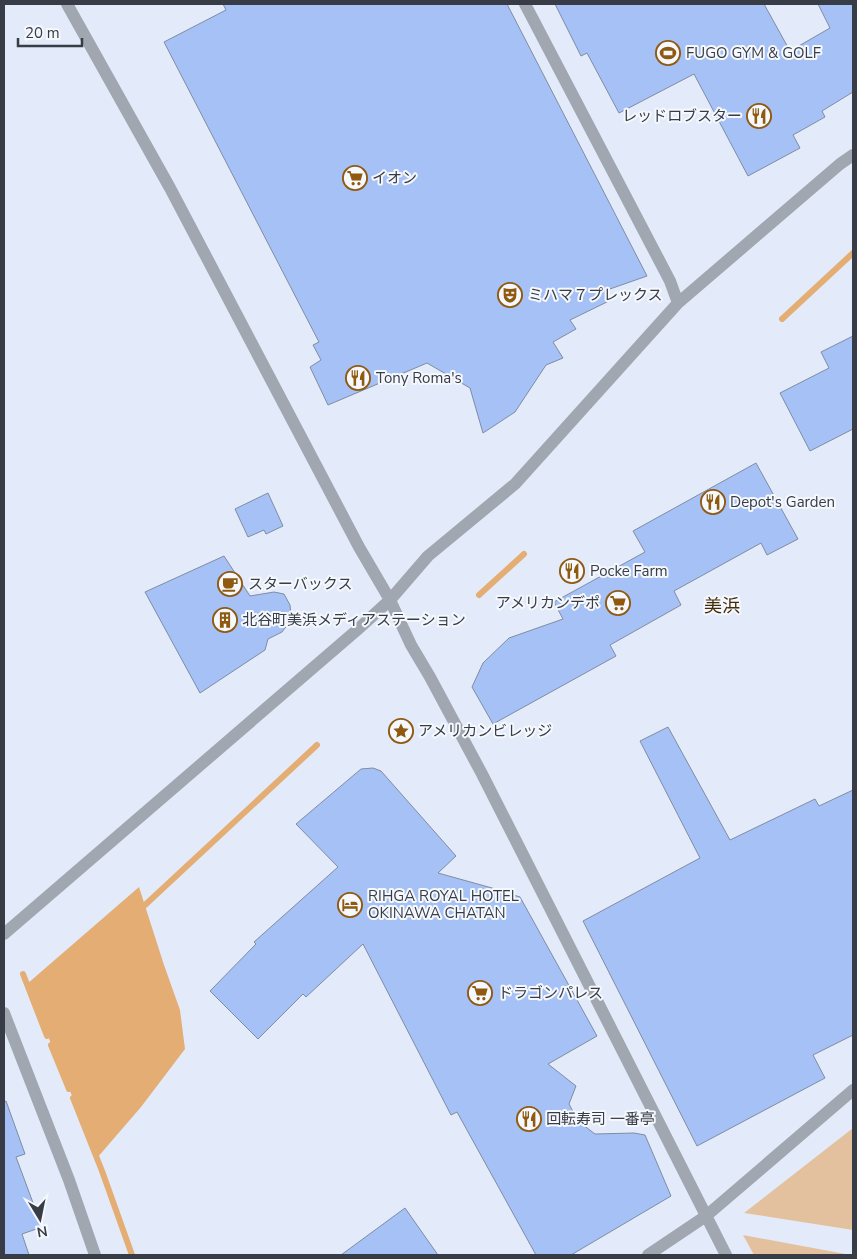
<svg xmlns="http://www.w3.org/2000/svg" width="857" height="1259" font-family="'Nunito Sans','Noto Sans JP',sans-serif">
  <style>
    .green { fill: #e4c19e }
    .water { fill: #e4ad73 }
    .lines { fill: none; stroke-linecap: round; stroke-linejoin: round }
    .stream { stroke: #e4ad73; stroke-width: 6 }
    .building { fill: #a6c1f5; stroke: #7f8ca3 }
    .minor { stroke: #a1a7b1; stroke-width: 12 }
    .tertiary { stroke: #a1a7b1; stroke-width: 12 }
    .labels { text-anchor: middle; stroke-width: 4; stroke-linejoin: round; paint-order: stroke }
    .poi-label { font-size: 15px; fill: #373c46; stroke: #f5f8fd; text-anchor: start }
    .quarter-label { font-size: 18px; fill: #462b0b; stroke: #f5f8fd }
  </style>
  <rect width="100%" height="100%" fill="#e3ebfa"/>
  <!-- green -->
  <path class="green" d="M 853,1128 L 853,1230 L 744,1213 Z
    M 743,1235 L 851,1255 L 754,1255 Z"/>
  <!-- water -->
  <path class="water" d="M 139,887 L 164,965 L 180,1010 L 185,1049 L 141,1107 L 97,1158 L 27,984 Z"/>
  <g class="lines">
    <!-- stream -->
    <path class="stream" d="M 782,319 L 853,253
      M 479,595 L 524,554
      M 145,905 L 317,745
      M 23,974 L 47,1036
      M 51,1045 L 69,1089
      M 73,1098 L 102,1171 L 132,1255"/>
  </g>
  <!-- building -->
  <path class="building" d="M 223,4 L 507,4 L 647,276 L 607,290 L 611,300 L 570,320 L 576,329 L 553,342 L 563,358 L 546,365 L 515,412 L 483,433 L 470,388 L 427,363 L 328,405 L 310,367 L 321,360 L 313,345 L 319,342 L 164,42 L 226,10 Z
    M 555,4 L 764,4 L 790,51 L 830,28 L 818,4 L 853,4 L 853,92 L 822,111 L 825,117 L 793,135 L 800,148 L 748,176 L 694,74 L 619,113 L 587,53 L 581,56 Z
    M 853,336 L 853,429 L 810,451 L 780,393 L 829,368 L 821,352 Z
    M 756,463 L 798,539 L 767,555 L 761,543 L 674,591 L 681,605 L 610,645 L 616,656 L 493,724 L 472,687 L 483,663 L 509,638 L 563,619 L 554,602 L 645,552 L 633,531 Z
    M 268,493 L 283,526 L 266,534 L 264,530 L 248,537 L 235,509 Z
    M 224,556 L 250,596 L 274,592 L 284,594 L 290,605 L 291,616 L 288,624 L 282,632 L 268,639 L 265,650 L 200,693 L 145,592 Z
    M 668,727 L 730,840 L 815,799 L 819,806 L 853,790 L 853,1035 L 813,1055 L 825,1078 L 697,1146 L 583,921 L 700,858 L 640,741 Z
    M 373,768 L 381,771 L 456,856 L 438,873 L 492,888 L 520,897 L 597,1036 L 548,1064 L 576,1086 L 569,1104 L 578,1121 L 595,1134 L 634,1133 L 645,1135 L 671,1196 L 571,1255 L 536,1255 L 457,1112 L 451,1115 L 363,944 L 306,997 L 303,994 L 258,1039 L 210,991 L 256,944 L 254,942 L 338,867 L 296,824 L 361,769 Z
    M 6,1101 L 25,1154 L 16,1157 L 42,1227 L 22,1234 L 29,1255 L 4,1255 L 4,1102 Z
    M 405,1208 L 438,1255 L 341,1255 Z"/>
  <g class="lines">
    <!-- minor -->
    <path class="minor" d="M 706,1216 L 853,1090"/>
    <!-- tertiary -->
    <path class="tertiary" d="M 67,4 L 170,188 L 359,547 L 390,600 L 411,645 L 430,677 L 482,774 L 726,1255
      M 525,4 L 670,281 L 678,303
      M 4,934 L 357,630 L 390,600 L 428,556 L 515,484 L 678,303 L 840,164 L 853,155
      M 4,1013 L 69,1180 L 95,1255
      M 648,1255 L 706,1216"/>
  </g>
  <!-- icons -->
  <defs>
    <symbol id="stadium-ring" viewBox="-11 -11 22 22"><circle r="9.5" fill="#f5f8fd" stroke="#905910" stroke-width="1.5"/><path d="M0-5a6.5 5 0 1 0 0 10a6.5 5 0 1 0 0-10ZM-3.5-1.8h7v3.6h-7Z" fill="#905910"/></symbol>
    <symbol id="restaurant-ring" viewBox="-11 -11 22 22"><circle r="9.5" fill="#f5f8fd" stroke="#905910" stroke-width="1.5"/><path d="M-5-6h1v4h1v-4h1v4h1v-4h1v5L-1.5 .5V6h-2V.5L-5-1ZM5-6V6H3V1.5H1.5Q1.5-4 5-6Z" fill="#905910"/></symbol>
    <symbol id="supermarket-ring" viewBox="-11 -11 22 22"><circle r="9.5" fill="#f5f8fd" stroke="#905910" stroke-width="1.5"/><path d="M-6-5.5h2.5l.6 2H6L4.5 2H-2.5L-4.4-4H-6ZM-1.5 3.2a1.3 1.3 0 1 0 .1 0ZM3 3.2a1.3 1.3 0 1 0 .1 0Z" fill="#905910"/></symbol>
    <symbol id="theatre-ring" viewBox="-11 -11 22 22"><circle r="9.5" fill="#f5f8fd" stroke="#905910" stroke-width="1.5"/><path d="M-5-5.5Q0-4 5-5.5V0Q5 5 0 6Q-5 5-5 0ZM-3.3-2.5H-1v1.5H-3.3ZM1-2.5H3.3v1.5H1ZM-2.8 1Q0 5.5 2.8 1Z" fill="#905910"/></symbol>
    <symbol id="cafe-ring" viewBox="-11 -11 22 22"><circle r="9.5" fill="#f5f8fd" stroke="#905910" stroke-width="1.5"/><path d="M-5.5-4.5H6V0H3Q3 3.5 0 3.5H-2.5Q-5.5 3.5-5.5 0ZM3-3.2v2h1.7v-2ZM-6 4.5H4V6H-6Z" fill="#905910"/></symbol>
    <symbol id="building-ring" viewBox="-11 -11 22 22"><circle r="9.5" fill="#f5f8fd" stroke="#905910" stroke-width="1.5"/><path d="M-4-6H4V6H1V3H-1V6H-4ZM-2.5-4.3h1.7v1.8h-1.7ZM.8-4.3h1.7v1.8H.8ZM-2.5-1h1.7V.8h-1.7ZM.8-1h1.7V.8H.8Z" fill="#905910"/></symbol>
    <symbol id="sight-ring" viewBox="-11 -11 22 22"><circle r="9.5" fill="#f5f8fd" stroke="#905910" stroke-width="1.5"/><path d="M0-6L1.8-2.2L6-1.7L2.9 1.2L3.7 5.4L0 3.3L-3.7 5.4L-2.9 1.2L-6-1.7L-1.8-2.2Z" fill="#905910"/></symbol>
    <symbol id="hotel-ring" viewBox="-11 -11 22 22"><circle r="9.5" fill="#f5f8fd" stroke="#905910" stroke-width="1.5"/><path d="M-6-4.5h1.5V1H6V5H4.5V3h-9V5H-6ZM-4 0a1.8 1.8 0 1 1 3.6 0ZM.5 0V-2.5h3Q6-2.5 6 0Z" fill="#905910"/></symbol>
  </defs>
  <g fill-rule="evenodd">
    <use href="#stadium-ring" x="654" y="39" width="28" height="28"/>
    <use href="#restaurant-ring" x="745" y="102" width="28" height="28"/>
    <use href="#supermarket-ring" x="341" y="164" width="28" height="28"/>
    <use href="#theatre-ring" x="496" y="281" width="28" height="28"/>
    <use href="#restaurant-ring" x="344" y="364" width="28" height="28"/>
    <use href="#restaurant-ring" x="699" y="488" width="28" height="28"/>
    <use href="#restaurant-ring" x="558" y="557" width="28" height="28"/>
    <use href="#cafe-ring" x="216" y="570" width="28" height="28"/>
    <use href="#supermarket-ring" x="604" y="589" width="28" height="28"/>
    <use href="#building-ring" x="211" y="606" width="28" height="28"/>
    <use href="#sight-ring" x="387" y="717" width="28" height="28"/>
    <use href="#hotel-ring" x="336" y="891" width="28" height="28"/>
    <use href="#supermarket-ring" x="466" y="979" width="28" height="28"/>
    <use href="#restaurant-ring" x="515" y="1105" width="28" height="28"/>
  </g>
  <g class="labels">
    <!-- poi labels -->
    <g class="poi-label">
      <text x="686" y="58">FUGO GYM &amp; GOLF</text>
      <text x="742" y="121" text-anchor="end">レッドロブスター</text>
      <text x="372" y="183">イオン</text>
      <text x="528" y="300">ミハマ７プレックス</text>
      <text x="376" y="383">Tony Roma's</text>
      <text x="730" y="507">Depot's Garden</text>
      <text x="590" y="576">Pocke Farm</text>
      <text x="248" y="589">スターバックス</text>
      <text x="600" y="608" text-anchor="end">アメリカンデポ</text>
      <text x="242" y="625">北谷町美浜メディアステーション</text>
      <text x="418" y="736">アメリカンビレッジ</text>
      <text x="368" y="901">RIHGA ROYAL HOTEL<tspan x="368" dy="17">OKINAWA CHATAN</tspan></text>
      <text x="498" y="998">ドラゴンパレス</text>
      <text x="546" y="1124">回転寿司 一番亭</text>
    </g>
    <!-- quarter labels -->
    <g class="quarter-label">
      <text x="722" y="612">美浜</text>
    </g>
  </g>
  <!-- border -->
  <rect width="857" height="1259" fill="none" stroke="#373c46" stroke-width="10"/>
  <!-- north arrow -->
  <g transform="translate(40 1219) rotate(170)" stroke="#f5f8fd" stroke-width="4" paint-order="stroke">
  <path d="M0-4L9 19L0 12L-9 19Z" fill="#373c46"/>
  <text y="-8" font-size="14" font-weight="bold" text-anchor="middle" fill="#373c46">N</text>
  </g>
  <!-- scale -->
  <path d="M18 38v8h64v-8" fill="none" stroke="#373c46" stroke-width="2.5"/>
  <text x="25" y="38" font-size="15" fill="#373c46" stroke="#f5f8fd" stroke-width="4" paint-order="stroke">20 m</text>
</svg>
